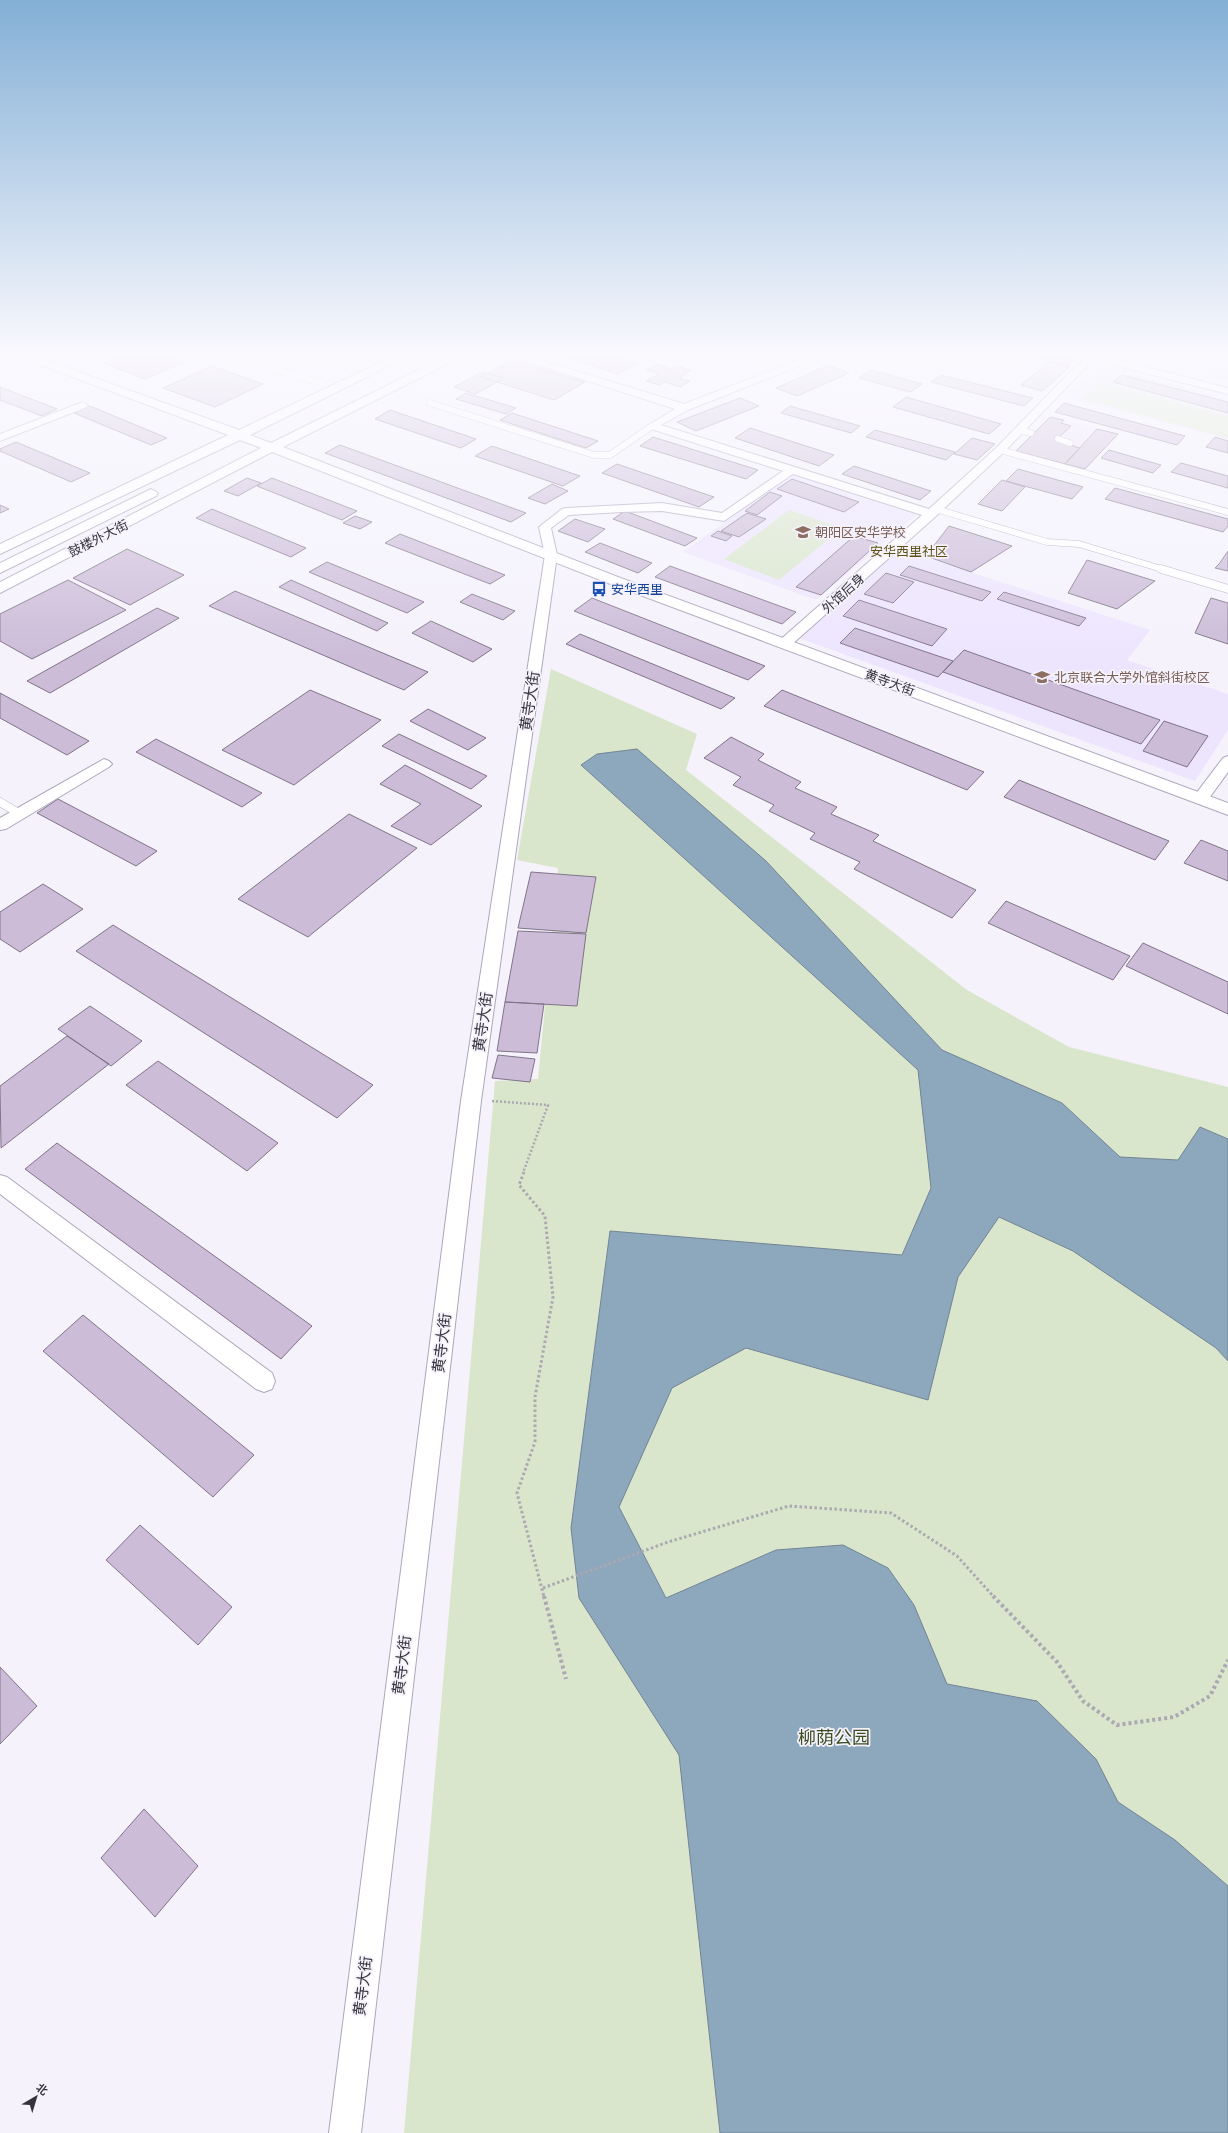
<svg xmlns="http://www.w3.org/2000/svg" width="1228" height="2133" font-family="Signika,'Noto Sans SC',sans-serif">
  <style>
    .built { fill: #ede5fe }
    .green { fill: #d9e6cb }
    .water { fill: #8da7bc; stroke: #738496 }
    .building { fill: #ccbcd8; stroke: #807488 }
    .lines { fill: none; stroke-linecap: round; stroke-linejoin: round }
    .lane-far1-casing { stroke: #ada6bc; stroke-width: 7 }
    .lane-casing { stroke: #ada6bc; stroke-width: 9 }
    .street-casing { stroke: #ada6bc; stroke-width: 2 }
    .secondary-casing { stroke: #ada6bc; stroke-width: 2 }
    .path-far2 { stroke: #aba8b2; stroke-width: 2.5; stroke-dasharray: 2 2; stroke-linecap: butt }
    .path-far1 { stroke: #aba8b2; stroke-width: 3; stroke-dasharray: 2.5 2.5; stroke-linecap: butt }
    .path { stroke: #aba8b2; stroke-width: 4; stroke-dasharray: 3 3; stroke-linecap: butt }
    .lane-far1 { stroke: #fff; stroke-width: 6 }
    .lane { stroke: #fff; stroke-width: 8 }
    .street { fill: #fff; fill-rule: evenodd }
    .secondary { fill: #fff; fill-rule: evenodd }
    .labels { text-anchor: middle; stroke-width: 3.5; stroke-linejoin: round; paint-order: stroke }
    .far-education-label { font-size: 13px; fill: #785e54; stroke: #f5f2fc; text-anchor: start }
    .far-street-label { font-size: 13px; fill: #36333c; stroke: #f5f2fc }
    .far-neighbourhood-label { font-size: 13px; fill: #5c5215; stroke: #f5f2fc }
    .far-transit-label { font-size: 13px; fill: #164399; stroke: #f5f2fc; text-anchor: start }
    .street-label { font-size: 15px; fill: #36333c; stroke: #f5f2fc }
    .near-park-label { font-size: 18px; fill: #3b4e21; stroke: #f5f2fc }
  </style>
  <rect width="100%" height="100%" fill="#f5f2fc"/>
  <!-- built -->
  <path class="built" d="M 1217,358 L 1228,358 L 1228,381 L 1201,374 Z
    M 1101,366 L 1228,398 L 1228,439 L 1064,397 Z
    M 1050,417 L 1118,434 L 1085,469 L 1016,451 Z
    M 793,473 L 919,513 L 816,600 L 683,552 Z
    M 899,549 L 1150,630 L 1127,660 L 1228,694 L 1228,730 L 1195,781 L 796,637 Z"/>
  <!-- green -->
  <path class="green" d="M 1101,383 L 1228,416 L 1228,438 L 1082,399 Z
    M 789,510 L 842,528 L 779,580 L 724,559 Z
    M 551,669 L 697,734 L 686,770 L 967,990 L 1069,1047 L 1228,1087 L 1228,2133 L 404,2133 L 495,1081 L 538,1079 L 558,868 L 517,860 Z"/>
  <!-- water -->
  <path class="water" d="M 637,749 L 766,861 L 942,1050 L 1062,1103 L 1120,1157 L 1178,1160 L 1200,1127 L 1228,1139 L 1228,1361 L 1216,1348 L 1073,1251 L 999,1217 L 958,1277 L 928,1400 L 746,1348 L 672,1388 L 619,1507 L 666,1598 L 776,1550 L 843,1545 L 888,1568 L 914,1605 L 947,1684 L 1037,1701 L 1096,1759 L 1118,1802 L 1175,1840 L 1228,1886 L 1228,2133 L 720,2133 L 679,1755 L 579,1598 L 571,1528 L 610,1231 L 902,1255 L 931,1188 L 918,1070 L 581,765 L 597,754 Z"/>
  <!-- building -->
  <path class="building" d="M 115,358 L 173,358 L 184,362 L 145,379 L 103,363 Z
    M 568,358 L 624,358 L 639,363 L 618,374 Z
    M 1037,358 L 1072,358 L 1075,359 L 1067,366 Z
    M 512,360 L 585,382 L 554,400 L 481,377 Z
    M 1049,362 L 1070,367 L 1042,391 L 1021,385 Z
    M 657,364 L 672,369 L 677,366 L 691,370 L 679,378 L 690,381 L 680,387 L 665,382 L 659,385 L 646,381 L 659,374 L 646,370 Z
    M 829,365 L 849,373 L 797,396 L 776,388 Z
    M 212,366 L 263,384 L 215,407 L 163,388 Z
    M 871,370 L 922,384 L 910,392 L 859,378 Z
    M 482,372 L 504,378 L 475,394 L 454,387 Z
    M 941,375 L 1033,398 L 1024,406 L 931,382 Z
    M 1122,375 L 1228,402 L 1228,413 L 1113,382 Z
    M 0,387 L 57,409 L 42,416 L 0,400 Z
    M 466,393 L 516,408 L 506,414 L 456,399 Z
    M 906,397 L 1001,424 L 989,434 L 893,407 Z
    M 740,398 L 759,406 L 696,431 L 677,422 Z
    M 1064,403 L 1185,436 L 1177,445 L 1055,412 Z
    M 90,406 L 167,438 L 151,445 L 74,413 Z
    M 790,406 L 860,426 L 851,433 L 781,413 Z
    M 390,410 L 476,439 L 461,448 L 375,419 Z
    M 512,413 L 598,441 L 586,448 L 500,420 Z
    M 1050,417 L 1064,420 L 1061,423 L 1071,426 L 1055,441 L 1080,448 L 1065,464 L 1016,451 Z
    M 750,428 L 834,455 L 819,466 L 735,438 Z
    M 1097,429 L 1118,434 L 1085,469 L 1065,464 Z
    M 875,430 L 955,452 L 946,460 L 866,437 Z
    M 653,437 L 758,470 L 746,479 L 640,446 Z
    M 1215,437 L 1228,441 L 1228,453 L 1206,447 Z
    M 972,438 L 995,444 L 977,460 L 954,454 Z
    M 16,442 L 90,473 L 71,482 L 0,451 L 0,449 Z
    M 340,445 L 526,513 L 511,522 L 325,453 Z
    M 492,446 L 580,476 L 563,486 L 475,456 Z
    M 1109,450 L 1161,465 L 1153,473 L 1101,458 Z
    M 1181,463 L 1228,476 L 1228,488 L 1171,472 Z
    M 617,464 L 714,497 L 699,507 L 602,473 Z
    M 854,466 L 931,491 L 920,500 L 842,474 Z
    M 1018,469 L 1083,487 L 1072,499 L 1006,481 Z
    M 247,478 L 261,483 L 238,496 L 224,491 Z
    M 272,478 L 357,511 L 342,520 L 257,486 Z
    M 792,479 L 859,502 L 844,512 L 777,489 Z
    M 1002,480 L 1025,487 L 1002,511 L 978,504 Z
    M 552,484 L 568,491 L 545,504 L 528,498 Z
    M 1115,488 L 1228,519 L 1228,526 L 1223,532 L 1105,499 Z
    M 770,492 L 782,496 L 757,515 L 745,511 Z
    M 0,505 L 9,509 L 0,513 Z
    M 212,509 L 306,548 L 291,557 L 196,518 Z
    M 625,511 L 697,538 L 685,546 L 613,519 Z
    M 747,513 L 766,519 L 739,537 L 721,531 Z
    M 355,516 L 372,522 L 360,529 L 343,523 Z
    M 575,519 L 605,529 L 588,542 L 558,531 Z
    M 949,526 L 1012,546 L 971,572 L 926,556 Z
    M 718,531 L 732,536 L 726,541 L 711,536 Z
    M 400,534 L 505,575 L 490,584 L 385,543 Z
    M 854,536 L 878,543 L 821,595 L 796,587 Z
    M 600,543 L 652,563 L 638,573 L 585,552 Z
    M 127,549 L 184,575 L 130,605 L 73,578 Z
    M 1228,551 L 1228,571 L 1215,568 L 1219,564 Z
    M 1087,560 L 1155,581 L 1117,609 L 1068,593 Z
    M 327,562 L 424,602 L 407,613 L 309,572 Z
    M 670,566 L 796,612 L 782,624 L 655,577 Z
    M 909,566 L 991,592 L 982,601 L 900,575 Z
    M 886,573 L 914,582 L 893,603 L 864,594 Z
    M 68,580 L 126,610 L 32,659 L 0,641 L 0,614 Z
    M 291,580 L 388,623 L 377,631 L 279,587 Z
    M 235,591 L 428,672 L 404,690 L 209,606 Z
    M 1004,592 L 1086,618 L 1079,626 L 997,599 Z
    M 472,594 L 515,611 L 503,620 L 460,602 Z
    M 592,598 L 765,666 L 748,680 L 574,611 Z
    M 1211,598 L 1228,603 L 1228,644 L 1195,633 Z
    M 859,600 L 947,629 L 932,646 L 843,616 Z
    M 157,608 L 179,618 L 50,693 L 27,681 Z
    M 431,621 L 492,649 L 473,662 L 412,633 Z
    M 855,628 L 953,661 L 938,677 L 840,643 Z
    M 580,634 L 735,698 L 721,709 L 566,644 Z
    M 964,650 L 1160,720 L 1141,744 L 943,672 Z
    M 310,690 L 381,720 L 294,785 L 222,750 Z
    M 782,690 L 984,772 L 967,790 L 764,706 Z
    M 0,693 L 89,741 L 67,755 L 0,718 Z
    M 428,709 L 486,738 L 468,750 L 410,721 Z
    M 1164,721 L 1208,736 L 1187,767 L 1143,751 Z
    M 399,734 L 487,776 L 471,789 L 382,746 Z
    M 731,737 L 764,754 L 758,760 L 801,782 L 795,788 L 837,807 L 831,814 L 879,835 L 873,841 L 976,890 L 952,918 L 854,869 L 860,862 L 810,839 L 815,833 L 769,811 L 774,805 L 733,785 L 741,777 L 704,758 Z
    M 156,739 L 262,793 L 242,807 L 136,752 Z
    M 405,765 L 482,806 L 431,845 L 391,826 L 421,804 L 380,784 Z
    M 1019,780 L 1169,841 L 1155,860 L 1004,797 Z
    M 58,799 L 157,851 L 136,866 L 37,813 Z
    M 349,814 L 417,848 L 308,937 L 238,899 Z
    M 1201,840 L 1228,851 L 1228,881 L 1184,863 Z
    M 531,872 L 596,877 L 586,933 L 518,928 Z
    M 43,884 L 83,909 L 20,952 L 0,939 L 0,912 Z
    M 1006,901 L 1130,956 L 1113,980 L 988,923 Z
    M 113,925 L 373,1085 L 337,1118 L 76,951 Z
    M 518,931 L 586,934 L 577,1006 L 505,1002 Z
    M 1143,943 L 1228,982 L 1228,1014 L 1126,966 Z
    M 505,1002 L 544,1004 L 537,1053 L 497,1051 Z
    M 90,1006 L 142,1041 L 111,1066 L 58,1029 Z
    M 67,1036 L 109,1064 L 1,1148 L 0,1086 Z
    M 498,1055 L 535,1059 L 530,1082 L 492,1078 Z
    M 158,1061 L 278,1143 L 247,1171 L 126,1085 Z
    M 57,1143 L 312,1326 L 281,1359 L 25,1169 Z
    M 83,1315 L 254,1455 L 213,1497 L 43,1351 Z
    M 140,1525 L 232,1607 L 198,1645 L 106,1560 Z
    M 0,1667 L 37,1706 L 0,1744 Z
    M 144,1809 L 198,1866 L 155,1917 L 101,1858 Z"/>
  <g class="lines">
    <defs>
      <path id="lane-far1" d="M 234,358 L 322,383
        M 430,403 L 594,455 L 610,455 L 652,426
        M 1020,430 L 1031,433
        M 1058,439 L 1070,443
        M 1000,450 L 1228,512
        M 936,509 L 1047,542 L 1079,544 L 1165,570"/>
      <path id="lane" d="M 1161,569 L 1228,589
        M 0,802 L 20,814"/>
      <path id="street" d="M 517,358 L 534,358 L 684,404 L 804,358 L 819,358 L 688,410 L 661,425 L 929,509 L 996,448 L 1084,358 L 1110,358 L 1228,388 L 1228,394 L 1093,360 L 1004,452 L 935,517 L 790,646 L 780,646 L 778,643 L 780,640 L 922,515 L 793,474 L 724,521 L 662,511 L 622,512 L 569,515 L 551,528 L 557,555 L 481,1101 L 361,2133 L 329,2133 L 461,1101 L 545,555 L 539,527 L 562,509 L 566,508 L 662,503 L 722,513 L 783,471 L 648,428 L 647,426 L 675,409 Z
        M 83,402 L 88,405 L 87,407 L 0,441 L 0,434 Z
        M 1228,756 L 1228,772 L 1207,801 L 1195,801 L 1193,798 L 1195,795 L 1223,758 Z
        M 104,759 L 109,761 L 112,764 L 109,767 L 6,829 L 0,830 L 0,818 Z
        M 0,1175 L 7,1177 L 272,1373 L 275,1381 L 272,1389 L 264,1392 L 256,1389 L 0,1194 Z"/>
      <path id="secondary" d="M 22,358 L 40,358 L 239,430 L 389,358 L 405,358 L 250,435 L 271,443 L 443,358 L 459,358 L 283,447 L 618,577 L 1228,803 L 1228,815 L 608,583 L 272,452 L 0,593 L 0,582 L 261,448 L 240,440 L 0,554 L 0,544 L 228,435 Z
        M 151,489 L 158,493 L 156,496 L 0,573 L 0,563 Z"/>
    </defs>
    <!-- lane-far1 casing -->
    <use href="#lane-far1" class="lane-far1-casing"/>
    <!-- lane casing -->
    <use href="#lane" class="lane-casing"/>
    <!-- street casing -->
    <use href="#street" class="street-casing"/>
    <!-- secondary casing -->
    <use href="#secondary" class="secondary-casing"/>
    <!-- path-far2 -->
    <path class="path-far2" d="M 492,1101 L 548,1105 L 523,1173"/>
    <!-- path-far1 -->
    <path class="path-far1" d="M 524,1172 L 519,1185 L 545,1216 L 553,1297 L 535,1397 L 535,1442 L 517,1493 L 544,1597
      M 543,1588 L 668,1542 L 789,1506 L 891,1513 L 957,1556 L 994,1597"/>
    <!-- path -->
    <path class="path" d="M 544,1596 L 566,1679
      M 993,1596 L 1057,1662 L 1083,1701 L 1117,1725 L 1174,1717 L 1210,1696 L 1228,1660"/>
    <!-- lane-far1 -->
    <use href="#lane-far1" class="lane-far1"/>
    <!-- lane -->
    <use href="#lane" class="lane"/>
    <!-- street -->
    <use href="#street" class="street"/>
    <!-- secondary -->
    <use href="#secondary" class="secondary"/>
  </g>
  <!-- sky -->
  <linearGradient id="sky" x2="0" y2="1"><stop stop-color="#83afd6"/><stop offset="0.54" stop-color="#faf9fe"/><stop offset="1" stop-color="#faf9fe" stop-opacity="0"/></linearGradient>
  <rect width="1228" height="657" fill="url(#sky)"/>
  <!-- icons -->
  <defs>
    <symbol id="school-bare" viewBox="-9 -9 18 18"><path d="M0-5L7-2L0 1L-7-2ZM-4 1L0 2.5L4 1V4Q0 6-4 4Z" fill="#8d6e63" stroke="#f5f2fc" stroke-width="2.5" paint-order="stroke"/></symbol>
    <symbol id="bus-bare" viewBox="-9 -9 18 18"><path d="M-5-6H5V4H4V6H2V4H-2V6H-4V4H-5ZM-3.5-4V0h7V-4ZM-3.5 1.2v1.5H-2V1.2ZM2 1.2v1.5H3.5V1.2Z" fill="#1a4fb4" stroke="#f5f2fc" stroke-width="2.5" paint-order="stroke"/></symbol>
    <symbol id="university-bare" viewBox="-9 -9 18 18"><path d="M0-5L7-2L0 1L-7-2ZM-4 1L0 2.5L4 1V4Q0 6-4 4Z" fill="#8d6e63" stroke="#f5f2fc" stroke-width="2.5" paint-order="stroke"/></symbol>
  </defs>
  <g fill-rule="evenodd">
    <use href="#school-bare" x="792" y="521" width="22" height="22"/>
    <use href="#bus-bare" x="588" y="578" width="22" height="22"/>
    <use href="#university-bare" x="1031" y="666" width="22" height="22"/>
  </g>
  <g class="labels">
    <!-- far-education labels -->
    <g class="far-education-label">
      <text x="815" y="537">朝阳区安华学校</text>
      <text x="1054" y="682">北京联合大学外馆斜街校区</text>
    </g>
    <!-- far-street labels -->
    <g class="far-street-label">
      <text transform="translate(98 538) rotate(-27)" y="5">鼓楼外大街</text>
      <text transform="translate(843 593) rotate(-42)" y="5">外馆后身</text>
      <text transform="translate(890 682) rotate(20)" y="5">黄寺大街</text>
    </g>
    <!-- far-neighbourhood labels -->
    <g class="far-neighbourhood-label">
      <text x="909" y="556">安华西里社区</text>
    </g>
    <!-- far-transit labels -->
    <g class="far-transit-label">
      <text x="611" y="594">安华西里</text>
    </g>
    <!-- street labels -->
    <g class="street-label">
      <text transform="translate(530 701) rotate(-82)" y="5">黄寺大街</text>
      <text transform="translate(483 1022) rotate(-82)" y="5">黄寺大街</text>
      <text transform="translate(442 1343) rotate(-83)" y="5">黄寺大街</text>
      <text transform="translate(402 1665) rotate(-83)" y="5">黄寺大街</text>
      <text transform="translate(363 1986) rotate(-83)" y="5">黄寺大街</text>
    </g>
    <!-- near-park labels -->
    <g class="near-park-label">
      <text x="834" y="1744">柳荫公园</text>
    </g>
  </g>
  <!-- north arrow -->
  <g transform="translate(36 2097) rotate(38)" stroke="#f5f2fc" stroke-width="3" paint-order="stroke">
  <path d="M0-3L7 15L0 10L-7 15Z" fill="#36333c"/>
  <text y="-6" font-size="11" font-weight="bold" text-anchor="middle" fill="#36333c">北</text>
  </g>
</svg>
